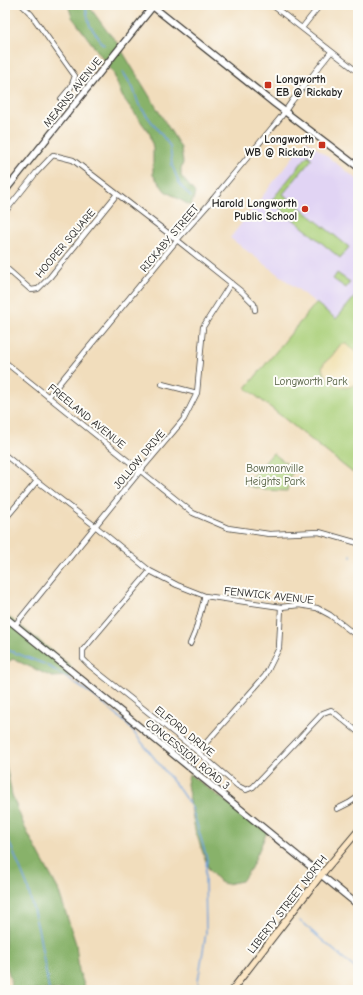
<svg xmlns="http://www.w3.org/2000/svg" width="363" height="995" font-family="'Comic Neue',sans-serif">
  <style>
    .built { fill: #e1d4f4 }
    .green { fill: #abd07a; stroke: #64764b }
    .forest { fill: #88b26a; stroke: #526743 }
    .sand { fill: #eeda9e; stroke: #857b5d }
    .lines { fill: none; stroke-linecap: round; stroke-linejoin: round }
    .stream { stroke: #6d9fd8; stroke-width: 1.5 }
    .minor-casing { stroke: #3c3934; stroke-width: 6 }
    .tertiary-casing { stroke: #3c3934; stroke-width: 8 }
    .secondary-casing { stroke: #3c3934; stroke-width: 8 }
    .minor { stroke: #fff; stroke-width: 4.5 }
    .tertiary { stroke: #fff; stroke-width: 5.5 }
    .secondary { stroke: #fce6c4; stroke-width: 6 }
    .poi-dot { fill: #c8321e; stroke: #fdfcf7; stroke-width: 1.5 }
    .labels { text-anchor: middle; stroke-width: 4; stroke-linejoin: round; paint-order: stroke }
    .poi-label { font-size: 11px; font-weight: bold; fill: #1c1c1c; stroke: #fdfcf7; text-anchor: end }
    .street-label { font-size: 11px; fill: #1c1c1c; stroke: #fdfcf7 }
    .park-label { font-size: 11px; fill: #4e5b3d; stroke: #fdfcf7 }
  </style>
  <rect width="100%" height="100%" fill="#fdfcf7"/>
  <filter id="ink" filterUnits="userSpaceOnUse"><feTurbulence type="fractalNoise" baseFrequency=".025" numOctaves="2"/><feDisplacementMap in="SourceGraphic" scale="8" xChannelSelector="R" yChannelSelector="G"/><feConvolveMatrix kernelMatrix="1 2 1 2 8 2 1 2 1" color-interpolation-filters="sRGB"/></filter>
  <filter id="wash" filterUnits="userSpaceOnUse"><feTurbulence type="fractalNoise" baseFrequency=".012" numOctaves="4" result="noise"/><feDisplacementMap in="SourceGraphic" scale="16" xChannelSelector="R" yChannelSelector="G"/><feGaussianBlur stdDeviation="0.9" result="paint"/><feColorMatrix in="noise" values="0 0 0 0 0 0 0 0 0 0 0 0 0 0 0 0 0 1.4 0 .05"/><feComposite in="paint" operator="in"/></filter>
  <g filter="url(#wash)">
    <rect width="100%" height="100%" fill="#f1ddbc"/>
    <!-- built -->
    <path class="built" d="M 306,140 L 358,180 L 358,293 L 336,319 L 316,303 L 230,238 Z"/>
    <!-- green -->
    <path class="green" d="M 308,155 L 312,159 L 283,194 L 349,247 L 340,258 L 271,201 Z
      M 337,273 L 350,282 L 346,288 L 333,279 Z
      M 358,293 L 358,466 L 353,473 L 246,388 L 316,303 L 336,319 Z
      M 273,453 L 295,470 L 290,476 L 287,491 L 265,490 L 245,485 Z"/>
    <!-- forest -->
    <path class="forest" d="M 68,5 L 90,5 L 91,9 L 107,31 L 116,41 L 181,148 L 183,163 L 181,168 L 181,176 L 195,193 L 191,206 L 165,191 L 153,175 L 153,148 L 150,134 L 122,96 L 113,72 L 72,17 Z
      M 5,614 L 71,666 L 71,676 L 52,677 L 13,659 L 5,663 Z
      M 5,760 L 12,795 L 25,828 L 58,889 L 76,944 L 79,971 L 86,990 L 10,990 L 11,981 L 5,961 Z
      M 189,774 L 267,832 L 251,868 L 242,881 L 226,884 L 220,882 L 209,870 L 195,830 L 187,784 Z"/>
    <!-- sand -->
    <path class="sand" d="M 341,344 L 346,344 L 358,354 L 358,383 C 342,394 329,383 322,368 L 324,363 L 331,357 Z"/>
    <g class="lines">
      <!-- stream -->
      <path class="stream" d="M 85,5 L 90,26 L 104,45
        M 123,72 L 133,88 L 139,105 L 170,146 L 172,165 L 180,185 L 191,197
        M 351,557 L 351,555
        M 5,649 L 47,665 L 93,695 L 127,724 L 176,785 L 192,808 L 207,859 L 205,874 L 206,933 L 198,981 L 200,990
        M 5,832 L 27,885 L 39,933 L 49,990
        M 300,921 L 358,971"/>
    </g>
  </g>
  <g filter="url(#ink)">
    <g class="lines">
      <defs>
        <path id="minor" d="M 22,5 L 31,14 L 75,76 L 71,87 L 61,99
          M 272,5 L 358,72
          M 302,28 L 320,5
          M 5,212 L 36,173 L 53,155 L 73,160 L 177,240 L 242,292 L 254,304 L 255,310
          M 5,267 L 31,290 L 38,289 L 50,277 L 117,194
          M 5,362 L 193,513 L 228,528 L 269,534 L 319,532 L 358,543
          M 162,384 L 197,393
          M 48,397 L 177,240 L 208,205 L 281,117 L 292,101 L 331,52
          M 5,455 L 37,481 L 95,526 L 150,571 L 177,585 L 205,596 L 281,607 L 299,605 L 317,608 L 330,615 L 358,637
          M 5,519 L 37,481
          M 150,571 L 83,650 L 83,659 L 90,666 L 198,752 L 238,786 L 246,790 L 253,787 L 323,713 L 331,710 L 358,732
          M 15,625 L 140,471 L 184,419 L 197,393 L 203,327 L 231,283
          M 190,644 L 195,632 L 205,596
          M 198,752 L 265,676 L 279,648 L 281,607
          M 337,809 L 349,803 L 358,797"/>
        <path id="tertiary" d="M 151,5 L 275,104 L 358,167
          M 5,191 L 154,5
          M 5,617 L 358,905"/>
        <path id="secondary" d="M 232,990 L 321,875 L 358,831"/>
      </defs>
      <!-- minor casing -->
      <use href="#minor" class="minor-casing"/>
      <!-- tertiary casing -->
      <use href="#tertiary" class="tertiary-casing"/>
      <!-- secondary casing -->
      <use href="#secondary" class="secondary-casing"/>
      <!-- minor -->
      <use href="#minor" class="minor"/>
      <!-- tertiary -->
      <use href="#tertiary" class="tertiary"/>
      <!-- secondary -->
      <use href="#secondary" class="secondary"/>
    </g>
  </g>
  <!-- markers -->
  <g class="poi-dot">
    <rect x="264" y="81" width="8" height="8" rx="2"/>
    <rect x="318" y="141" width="8" height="8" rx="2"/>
    <circle cx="305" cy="209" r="4"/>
  </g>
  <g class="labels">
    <!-- poi labels -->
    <g class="poi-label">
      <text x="276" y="83" text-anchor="start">Longworth<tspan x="276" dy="13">EB @ Rickaby</tspan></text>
      <text x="314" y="143">Longworth<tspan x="314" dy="13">WB @ Rickaby</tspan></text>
      <text x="297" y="207">Harold Longworth<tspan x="297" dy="13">Public School</tspan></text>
    </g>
    <!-- street labels -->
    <g class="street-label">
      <text transform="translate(72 92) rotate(-51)" y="4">MEARNS AVENUE</text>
      <text transform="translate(169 238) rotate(-50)" y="4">RICKABY STREET</text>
      <text transform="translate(65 243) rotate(-50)" y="4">HOOPER SQUARE</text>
      <text transform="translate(87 416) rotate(39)" y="4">FREELAND AVENUE</text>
      <text transform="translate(139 459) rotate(-50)" y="4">JOLLOW DRIVE</text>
      <text transform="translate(269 595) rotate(6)" y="4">FENWICK AVENUE</text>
      <text transform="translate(185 731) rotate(39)" y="4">ELFORD DRIVE</text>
      <text transform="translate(188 754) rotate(39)" y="4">CONCESSION ROAD 3</text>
      <text transform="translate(287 904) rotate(-52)" y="4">LIBERTY STREET NORTH</text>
    </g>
    <!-- park labels -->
    <g class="park-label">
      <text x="311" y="385">Longworth Park</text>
      <text x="275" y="472">Bowmanville<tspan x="275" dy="13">Heights Park</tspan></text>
    </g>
  </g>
  <!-- margin -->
  <rect width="363" height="995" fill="none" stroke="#fdfcf7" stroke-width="20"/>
</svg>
